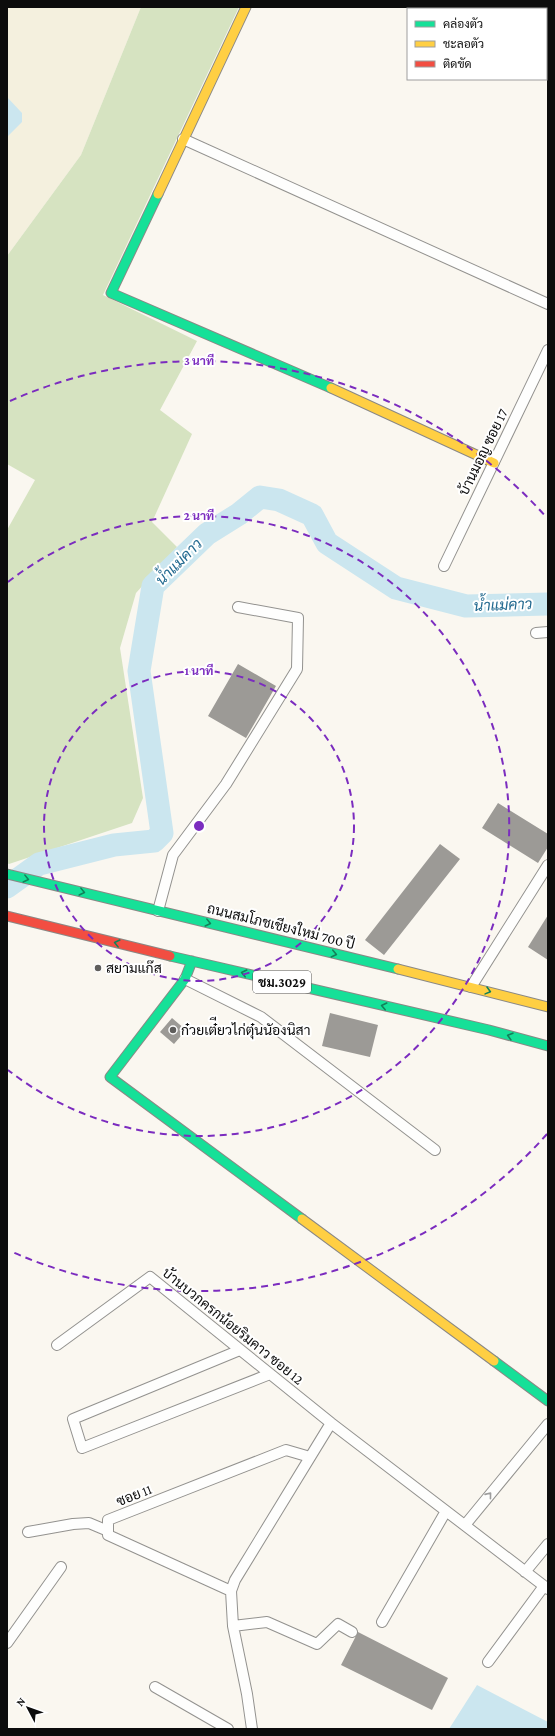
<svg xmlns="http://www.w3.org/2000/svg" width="555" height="1736" font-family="'Crimson Pro',Sarabun,serif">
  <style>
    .farmland { fill: #f4f0de }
    .forest { fill: #d6e3c1 }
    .water { fill: #cbe6ef }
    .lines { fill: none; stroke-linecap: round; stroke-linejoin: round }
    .river { stroke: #cbe6ef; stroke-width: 23 }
    .building { fill: #9c9a96 }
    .street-casing { stroke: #93928f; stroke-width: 12 }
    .fast-casing { stroke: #8a8885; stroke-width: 11 }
    .slow-casing { stroke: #8a8885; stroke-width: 11 }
    .jam-casing { stroke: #8a8885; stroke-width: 11 }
    .street { stroke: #fefefd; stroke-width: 10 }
    .fast { stroke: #16e098; stroke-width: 9 }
    .slow { stroke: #ffcf43; stroke-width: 9 }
    .jam { stroke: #f24e42; stroke-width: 9 }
    .oneway { stroke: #128159 }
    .oneway2 { stroke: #9d9d9d }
    .ring { fill: none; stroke: #7b2cbf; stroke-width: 2; stroke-dasharray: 7 5 }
    .poi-dot { fill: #5f5e5c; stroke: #fff; stroke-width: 1.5 }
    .labels { text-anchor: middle; stroke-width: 4; stroke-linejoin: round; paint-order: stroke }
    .shield { fill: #fff; stroke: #555; stroke-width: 1 }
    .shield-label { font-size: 13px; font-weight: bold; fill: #0c0c0c }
    .street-label { font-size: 14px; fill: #0c0c0c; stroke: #fff }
    .poi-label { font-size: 14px; fill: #0c0c0c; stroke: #fff; text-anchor: start }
    .water-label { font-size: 15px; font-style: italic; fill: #236a90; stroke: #fff }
    .centre { fill: #7b2cbf; stroke: #fff; stroke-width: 2 }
    .ring-label { font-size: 12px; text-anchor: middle; font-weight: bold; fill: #7b2cbf; stroke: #fff; stroke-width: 4; stroke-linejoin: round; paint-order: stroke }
  </style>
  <rect width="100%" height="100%" fill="#faf7f0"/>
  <!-- farmland -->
  <path class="farmland" d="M 7,7 L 141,7 L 81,155 L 7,256 Z"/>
  <!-- forest -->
  <path class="forest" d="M 141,7 L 239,7 L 103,295 L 197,341 L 160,410 L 192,434 L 152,522 L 177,547 L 136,593 L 120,648 L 143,798 L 132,823 L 9,864 L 7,863 L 7,530 L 35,480 L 7,464 L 7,256 L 81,155 Z"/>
  <!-- water -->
  <path class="water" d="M 7,97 L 22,113 L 22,122 L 7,137 Z
    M 477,1685 L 548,1722 L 548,1729 L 449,1729 Z"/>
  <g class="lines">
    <!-- river -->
    <path class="river" d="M 7,887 L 39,864 L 114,845 L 154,841 L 162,833 L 139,671 L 153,586 L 207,534 L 239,514 L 260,497 L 279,500 L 312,515 L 327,543 L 396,588 L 466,606 L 548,604"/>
  </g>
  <!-- building -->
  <path class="building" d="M 238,664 L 276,686 L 246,738 L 208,716 Z
    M 498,803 L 548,834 L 548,847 L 538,863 L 482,828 Z
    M 440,844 L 460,859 L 384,955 L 365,940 Z
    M 548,915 L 548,960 L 528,947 Z
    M 330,1013 L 378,1025 L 370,1057 L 322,1046 Z
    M 172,1018 L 186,1030 L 174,1044 L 160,1032 Z
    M 358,1632 L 448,1678 L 432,1710 L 341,1665 Z"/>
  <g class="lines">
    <defs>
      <path id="street" d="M 183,139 L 548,304
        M 444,566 L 548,350
        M 536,633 L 548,632
        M 158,911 L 173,855 L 226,784 L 297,669 L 298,618 L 238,607
        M 185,979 L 261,1017 L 435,1150
        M 471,987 L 548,865
        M 57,1345 L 150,1277 L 331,1423 L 548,1589
        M 240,1350 L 73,1419 L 82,1448 L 270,1374
        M 465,1525 L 548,1424
        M 28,1532 L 73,1524 L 89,1523 L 108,1531
        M 525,1572 L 548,1544
        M 231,1591 L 108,1535 L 108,1520 L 286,1450 L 310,1457
        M 382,1622 L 446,1511
        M 233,1626 L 267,1622 L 317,1644 L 338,1624 L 352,1632
        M 7,1643 L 61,1567
        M 488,1662 L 544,1586
        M 155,1687 L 228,1729
        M 252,1729 L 247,1694 L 233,1626 L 231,1591 L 235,1580 L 331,1423"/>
      <path id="fast" d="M 158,194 L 111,293 L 331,388
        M 7,874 L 398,969
        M 170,956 L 489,1030 L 548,1046
        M 192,961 L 185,979 L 110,1077 L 302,1219
        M 494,1361 L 548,1401"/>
      <path id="slow" d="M 158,194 L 246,7
        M 331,388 L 494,463
        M 398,969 L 548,1007
        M 302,1219 L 494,1361"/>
      <path id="jam" d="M 7,916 L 170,956"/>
    </defs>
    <!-- street casing -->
    <use href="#street" class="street-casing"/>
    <!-- fast casing -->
    <use href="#fast" class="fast-casing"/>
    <!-- slow casing -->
    <use href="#slow" class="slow-casing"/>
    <!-- jam casing -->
    <use href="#jam" class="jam-casing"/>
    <!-- street -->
    <use href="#street" class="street"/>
    <!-- fast -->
    <use href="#fast" class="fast"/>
    <!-- slow -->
    <use href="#slow" class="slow"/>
    <!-- jam -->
    <use href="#jam" class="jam"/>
  </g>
  <!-- one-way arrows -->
  <defs><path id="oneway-chevron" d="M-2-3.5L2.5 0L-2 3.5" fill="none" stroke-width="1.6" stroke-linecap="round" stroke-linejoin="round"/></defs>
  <g class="oneway">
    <use href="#oneway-chevron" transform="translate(26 879) rotate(14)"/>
    <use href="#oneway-chevron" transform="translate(82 892) rotate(14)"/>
    <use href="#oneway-chevron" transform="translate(208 923) rotate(14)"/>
    <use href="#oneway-chevron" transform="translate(117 943) rotate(-166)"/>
    <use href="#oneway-chevron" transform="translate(334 954) rotate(13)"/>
    <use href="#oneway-chevron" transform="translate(244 973) rotate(-167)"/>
    <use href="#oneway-chevron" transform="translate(488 991) rotate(15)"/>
    <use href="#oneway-chevron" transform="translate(384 1006) rotate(-167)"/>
    <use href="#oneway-chevron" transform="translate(510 1036) rotate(-164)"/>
  </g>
  <use class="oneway2" href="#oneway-chevron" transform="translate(489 1495) rotate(-51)"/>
  <!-- distance rings -->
  <g class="ring">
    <circle cx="199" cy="826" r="155"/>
    <path d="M8 582A310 310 0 1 1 8 1070"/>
    <path d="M547 1134A465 465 0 0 1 10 1251M10 401A465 465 0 0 1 547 518"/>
  </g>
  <!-- markers -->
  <g class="poi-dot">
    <circle cx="98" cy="968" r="4"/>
    <circle cx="173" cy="1030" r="4"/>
  </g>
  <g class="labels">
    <!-- shield labels -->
    <rect class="shield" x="253" y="971" width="58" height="22" rx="3"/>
    <g class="shield-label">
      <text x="282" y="987">ชม.3029</text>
    </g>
    <!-- street labels -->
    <g class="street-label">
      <text transform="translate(483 452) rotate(-64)" y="5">บ้านมอญ ซอย 17</text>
      <text transform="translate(281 926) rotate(14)" y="5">ถนนสมโภชเชียงใหม่ 700 ปี</text>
      <text transform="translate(233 1326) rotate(39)" y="5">บ้านบวกครกน้อยริมคาว ซอย 12</text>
      <text transform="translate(134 1495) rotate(-22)" y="5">ซอย 11</text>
    </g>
    <!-- poi labels -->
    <g class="poi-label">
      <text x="106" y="973">สยามแก๊ส</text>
      <text x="181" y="1035">ก๋วยเต๋ียวไก่ตุ๋นนัองนิสา</text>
    </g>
    <!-- water labels -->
    <g class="water-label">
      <text transform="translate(179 562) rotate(-45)" y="5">น้ำแม่คาว</text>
      <text transform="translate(503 605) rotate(-2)" y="5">น้ำแม่คาว</text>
    </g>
  </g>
  <circle cx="199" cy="826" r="6" class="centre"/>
  <g class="ring-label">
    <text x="199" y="365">3 นาที</text>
    <text x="199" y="520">2 นาที</text>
    <text x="199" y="675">1 นาที</text>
  </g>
  <!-- border -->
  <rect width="555" height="1736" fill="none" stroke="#0c0c0c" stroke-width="16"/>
  <!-- legend -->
  <rect x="407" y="8" width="140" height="72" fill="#ffffff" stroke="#9e9e9e"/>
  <rect x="415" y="21" width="20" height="6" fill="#16e098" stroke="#9e9e9e"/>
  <text x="443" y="28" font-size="12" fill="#0c0c0c">คล่องตัว</text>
  <rect x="415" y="41" width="20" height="6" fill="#ffcf43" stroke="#9e9e9e"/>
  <text x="443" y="48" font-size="12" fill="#0c0c0c">ชะลอตัว</text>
  <rect x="415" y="61" width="20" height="6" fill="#f24e42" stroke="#9e9e9e"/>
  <text x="443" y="68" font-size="12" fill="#0c0c0c">ติดขัด</text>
  <!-- north arrow -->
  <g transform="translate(28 1708) rotate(311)" stroke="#ffffff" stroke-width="3" paint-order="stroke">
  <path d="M0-3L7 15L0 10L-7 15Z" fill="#0c0c0c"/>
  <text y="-6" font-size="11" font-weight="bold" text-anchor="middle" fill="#0c0c0c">N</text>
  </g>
</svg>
